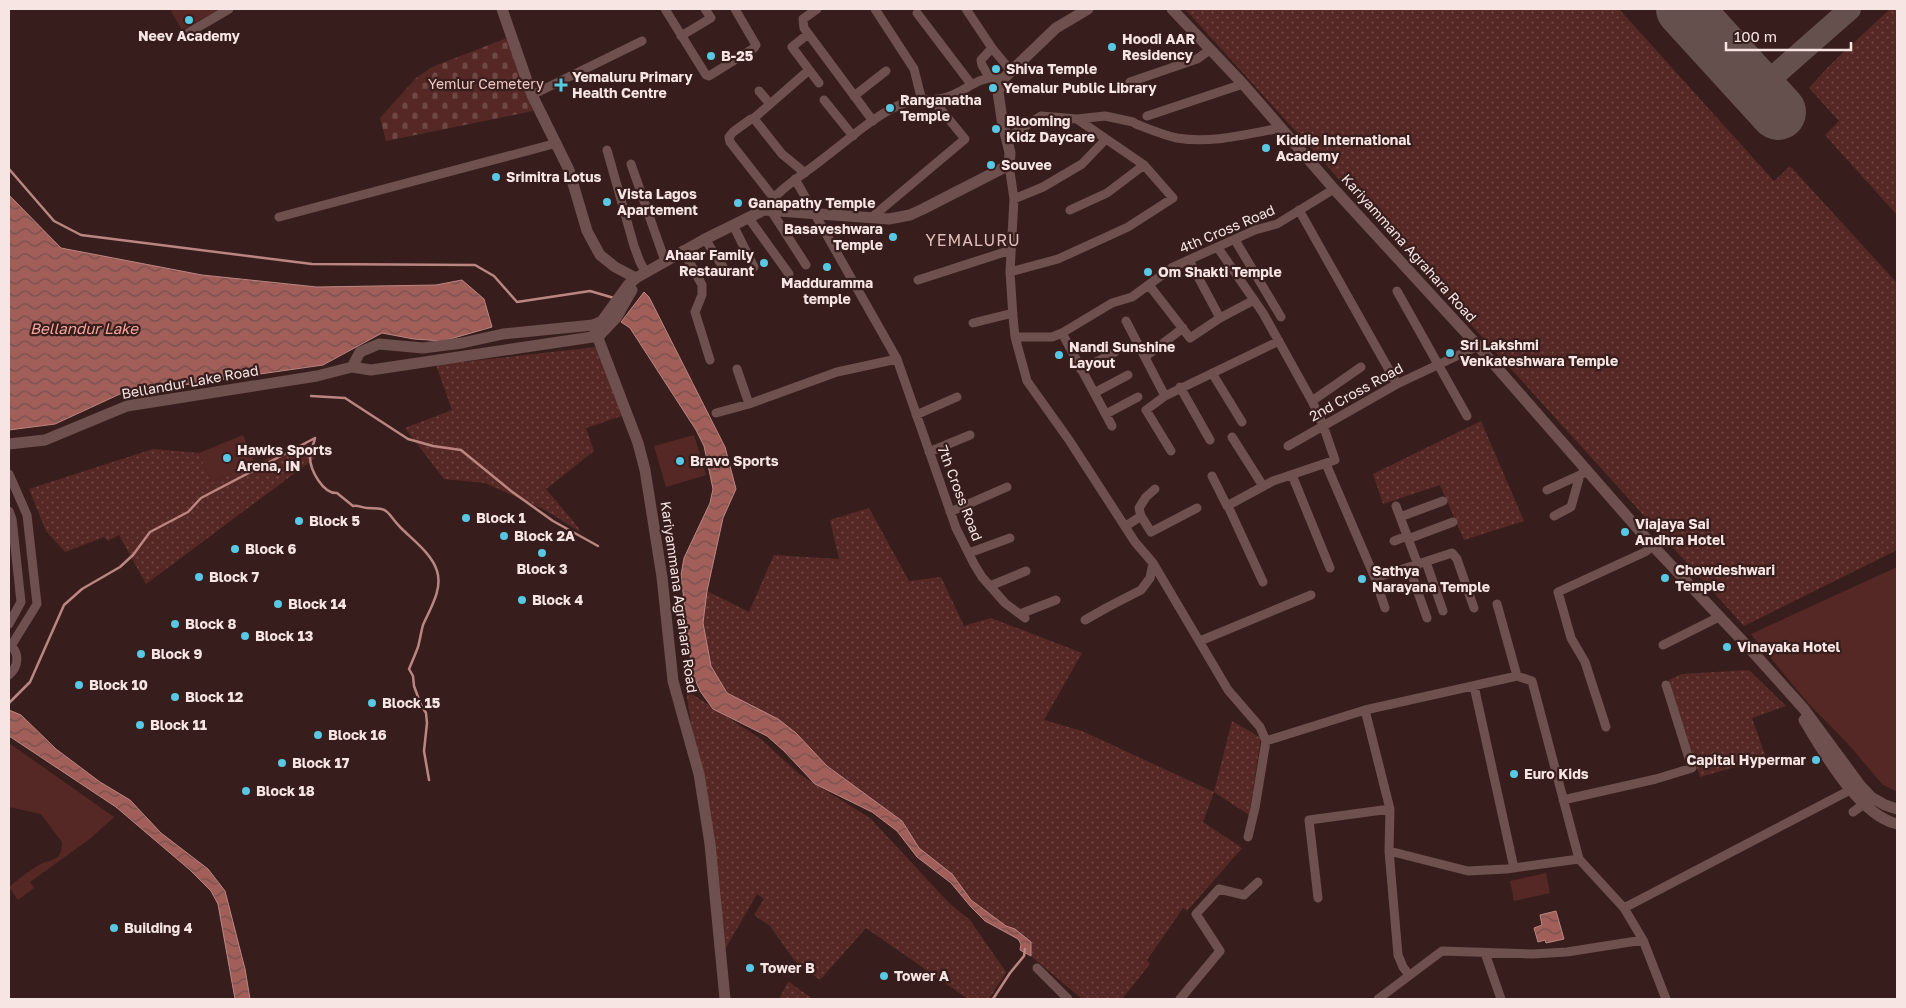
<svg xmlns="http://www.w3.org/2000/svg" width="1906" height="1008" font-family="'Golos Text',sans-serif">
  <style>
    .grass { fill: url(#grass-dots) }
    .cemetery { fill: url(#cemetery-stones) }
    .garden { fill: #562825 }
    .water { fill: url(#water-waves); stroke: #bb8682 }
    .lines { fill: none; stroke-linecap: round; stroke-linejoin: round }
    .stream { stroke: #bb8682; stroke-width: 2.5 }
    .taxiway { stroke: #66504e; stroke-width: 22 }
    .runway { stroke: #66504e; stroke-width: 56 }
    .minor { stroke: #6e504e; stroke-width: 9 }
    .tertiary { stroke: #6e504e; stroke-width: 11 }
    .poi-dot { fill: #58c9e4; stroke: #371e1c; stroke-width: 2 }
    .labels { text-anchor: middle; stroke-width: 4.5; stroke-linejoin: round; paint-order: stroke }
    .poi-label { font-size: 14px; font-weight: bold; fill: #f6e5e3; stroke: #371e1c; text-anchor: start }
    .park-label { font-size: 14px; fill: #f2c8c3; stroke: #371e1c }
    .street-label { font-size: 14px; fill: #f6e5e3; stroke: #371e1c }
    .water-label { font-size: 15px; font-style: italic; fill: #f7a69f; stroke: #371e1c }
    .quarter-label { font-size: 16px; letter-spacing: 1px; fill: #dfbebb; stroke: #371e1c }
  </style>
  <defs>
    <pattern id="grass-dots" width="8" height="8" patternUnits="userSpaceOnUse" patternTransform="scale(1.25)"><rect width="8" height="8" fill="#562825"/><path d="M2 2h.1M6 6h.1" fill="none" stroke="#6f4744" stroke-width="1.8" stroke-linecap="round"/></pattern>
    <pattern id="cemetery-stones" width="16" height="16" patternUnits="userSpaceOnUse" patternTransform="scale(1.25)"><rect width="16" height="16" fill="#562825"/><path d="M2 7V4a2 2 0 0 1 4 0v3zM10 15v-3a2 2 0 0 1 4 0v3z" fill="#6f4744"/></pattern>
    <pattern id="water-waves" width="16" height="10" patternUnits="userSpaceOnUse" patternTransform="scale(1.25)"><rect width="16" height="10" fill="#a25e59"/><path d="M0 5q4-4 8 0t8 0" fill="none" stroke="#76524e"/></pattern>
  </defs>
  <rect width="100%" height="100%" fill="#371e1c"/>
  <!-- grass -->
  <path class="grass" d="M 1185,9 L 1619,9 L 1774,181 L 1790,166 L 1897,283 L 1897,550 L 1744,626 Z
    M 1890,9 L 1897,9 L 1897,215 L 1825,135 L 1839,121 L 1809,88 L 1829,66 Z
    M 596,347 L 622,416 L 586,428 L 594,451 L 546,489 L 578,527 L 580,532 L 545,510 L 485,483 L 444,479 L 405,428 L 452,410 L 436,365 Z
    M 1481,421 L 1524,521 L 1464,540 L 1440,485 L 1383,504 L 1373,474 Z
    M 306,443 L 315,458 L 146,584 L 119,535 L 108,541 L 104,537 L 65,552 L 46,531 L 29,489 L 153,449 L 199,453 L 211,482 Z
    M 869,508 L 909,581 L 941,577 L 964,626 L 991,618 L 1082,653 L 1044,720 L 1082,731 L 1214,792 L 1232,721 L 1261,738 L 1249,815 L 1214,792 L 1203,822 L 1242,848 L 1187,911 L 1183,908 L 1147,960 L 1150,964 L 1122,999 L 1082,999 L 1031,956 L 1031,942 L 1015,929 L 1006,926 L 971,900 L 952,874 L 919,848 L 902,821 L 827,766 L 796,733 L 778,719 L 727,693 L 711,665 L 703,623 L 707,591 L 749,612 L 774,555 L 839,559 L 830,520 Z
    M 1749,670 L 1786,706 L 1752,718 L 1766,758 L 1700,777 L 1669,680 L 1682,674 Z
    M 686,690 L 761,739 L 799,774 L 870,818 L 950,904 L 970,920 L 1006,972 L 989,999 L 968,999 L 866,928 L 820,980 L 794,960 L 770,926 L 754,915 L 764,899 L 757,894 L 724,951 Z
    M 788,982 L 789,982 L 813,999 L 779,999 Z"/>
  <!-- cemetery -->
  <path class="cemetery" d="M 507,38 L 533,111 L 386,141 L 380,118 L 416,78 L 432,67 Z"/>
  <!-- garden -->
  <path class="garden" d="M 170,9 L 220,9 L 182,30 Z
    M 243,435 L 255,464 L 211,482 L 199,453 Z
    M 694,435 L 706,475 L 666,487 L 654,446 Z
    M 1897,567 L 1897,792 L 1882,784 L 1849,745 L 1808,703 L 1751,634 Z
    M 9,743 L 114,817 L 91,838 L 30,882 L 34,888 L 18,900 L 9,887 C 18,880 28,871 39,865 C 51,858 62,863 62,842 L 41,814 L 9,807 Z
    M 1546,873 L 1550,893 L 1514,901 L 1510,881 Z"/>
  <!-- water -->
  <path class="water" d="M 9,195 L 61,248 L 202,275 L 317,287 L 436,285 L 462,280 L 484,299 L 492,327 L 443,341 L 414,339 L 382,333 L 323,365 L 120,394 L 55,424 L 9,430 Z
    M 644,292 L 649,297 L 725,447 L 736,489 L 723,518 L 707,591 L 703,623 L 711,666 L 727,693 L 778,719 L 796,733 L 827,766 L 902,821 L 919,848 L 952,874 L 971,900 L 1006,926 L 1015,929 L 1031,942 L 1031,956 L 1020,950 L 1021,944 L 1018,939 L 985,921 L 971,907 L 951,883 L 917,857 L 897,831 L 872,812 L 815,784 L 784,751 L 767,736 L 713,709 L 700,691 L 692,672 L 681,575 L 684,558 L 710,503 L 713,489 L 704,446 L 696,430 L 630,328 L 621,322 Z
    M 9,710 L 21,715 L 56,749 L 100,782 L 130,800 L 161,833 L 208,869 L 225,891 L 245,969 L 250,999 L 235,999 L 218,904 L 211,891 L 190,870 L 116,807 L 9,736 Z
    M 1556,911 L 1564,939 L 1546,943 L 1545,940 L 1538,942 L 1534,928 L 1542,925 L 1540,915 Z"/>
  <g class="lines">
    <!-- stream -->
    <path class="stream" d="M 9,169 L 54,221 L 81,235 L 312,264 L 475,265 L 494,276 L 517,302 L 590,291 L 614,298
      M 311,396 L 345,398 L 408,439 L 433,446 L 461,450 L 511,491 L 553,521 L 598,546
      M 315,438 C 314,444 310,451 310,457 C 310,470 323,494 337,493 L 353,506 C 359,505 362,508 367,508 C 392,508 385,512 401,528 C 413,540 432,554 437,571 C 443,589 430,609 423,625 C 421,632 420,640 418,647 C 415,655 412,662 409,669 L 413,676 L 414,686 L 421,705 L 426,713 L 427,723 L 424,751 L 429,780
      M 9,703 L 30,682 L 64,605 L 82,589 L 120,567 L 133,555 L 150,532 L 188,512 L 201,498 L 315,438
      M 993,999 L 1010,973 L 1024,956 L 1025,949"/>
    <!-- taxiway -->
    <path class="taxiway" d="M 1758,90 L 1850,9"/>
    <!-- runway -->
    <path class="runway" d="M 1684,9 L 1778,112"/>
    <!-- minor -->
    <path class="minor" d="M 665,9 L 706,75 L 709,76 L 754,48 L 756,45 L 735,9
      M 817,9 L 803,19 L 804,28 L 873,121
      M 875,9 L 914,69 L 922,101
      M 966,9 L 992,48 L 1011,71
      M 917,13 L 971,84
      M 188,33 L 229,9
      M 808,34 L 792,47 L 819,83
      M 681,36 L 711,18 L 705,9
      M 989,77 L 982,65 L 981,60 L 992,48
      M 1130,82 L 1197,59 L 1211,49
      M 759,91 L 770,104
      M 532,95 L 642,41
      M 854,96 L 886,71
      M 824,100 L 853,136
      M 1147,116 L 1243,84
      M 753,119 L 809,70
      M 1007,138 L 1041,116 L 1077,119 L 1105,116 L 1133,122 L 1136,124 C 1149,129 1163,135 1177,138 C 1211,144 1247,134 1281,128
      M 607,150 L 634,246 L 640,262 L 646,273
      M 631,164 L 665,261
      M 1009,165 L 1014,199 L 1010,272 L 1013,317 L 1015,337 L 1027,381 L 1069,440 L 1135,542 L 1153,563 L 1228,690 L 1260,727 L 1266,741 L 1255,808 L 1248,837
      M 795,179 L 897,359 L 956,528 L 974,564 L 982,577 L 1005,603 L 1025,618
      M 773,197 L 730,142 L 729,137 L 733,132 L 751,119 L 755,120 L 782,154 L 805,173
      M 1014,199 L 1043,187 L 1082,164 L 1106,139
      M 770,209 L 806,265
      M 764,210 C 779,188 803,175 824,158 C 847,141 876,114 902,104 C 916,98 933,102 947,97 C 969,90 978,74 1003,79
      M 1070,210 L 1107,193 L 1144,165
      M 1299,210 L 1397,384
      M 279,217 L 557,143
      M 748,217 L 789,274
      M 871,218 L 965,139 L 934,101
      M 733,225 L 754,267
      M 705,239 L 725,270
      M 1235,240 L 1281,317
      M 683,250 L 702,285 L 702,295 L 695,312 L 710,360
      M 1010,272 L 1058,259 L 1128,227 L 1173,198 L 1144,165 L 1077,119
      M 918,280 L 1011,250
      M 1149,285 L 1190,338 L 1220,318 L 1189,260
      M 1397,291 L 1467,416
      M 1220,318 L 1254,300
      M 1126,321 L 1165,396 L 1146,410 L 1171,451
      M 973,323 L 1013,313
      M 1062,333 L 1112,426
      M 1015,337 L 1052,337 L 1062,333 L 1112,303 L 1132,297 L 1173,267 L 1255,230 L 1277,224 L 1334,189
      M 1145,357 L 1183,328
      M 737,369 L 749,404
      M 1081,370 L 1115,352
      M 1212,373 L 1242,422
      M 1180,387 L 1210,440
      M 1094,393 L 1128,375
      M 1165,396 L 1279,341
      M 1312,401 L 1361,367
      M 716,413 L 749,404 L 837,372 L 897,359
      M 1106,414 L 1138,397
      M 916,415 L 957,397
      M 1232,437 L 1263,486
      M 1288,446 L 1397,384 L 1478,346
      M 929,452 L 970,435
      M 1326,464 L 1375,578 L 1385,608
      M 9,474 L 27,515 L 37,604 L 11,646
      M 1292,475 L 1330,568
      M 1212,476 L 1227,506 L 1273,481 L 1335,460 L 1323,425 L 1312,401 L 1263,313 L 1218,248
      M 1547,490 L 1580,475
      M 1227,504 L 1263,582
      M 1396,506 L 1418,565
      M 9,511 L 12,519 L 21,602 L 9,624
      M 950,512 L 1007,487
      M 1141,516 L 1151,532 L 1197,508
      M 1554,516 L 1571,507 L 1580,475 L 1587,471
      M 1400,517 L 1443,501
      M 1126,526 L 1141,516 L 1139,508 L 1146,497 L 1155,489
      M 1408,539 L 1453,522
      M 1394,541 L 1407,536
      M 969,553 L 1010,538
      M 1426,562 L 1443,611
      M 1409,567 L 1427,618
      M 1375,578 L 1452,553 L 1457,559 L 1474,608
      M 990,586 L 1026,571
      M 1497,604 L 1517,676
      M 1020,614 L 1056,600
      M 1085,620 L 1108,607 L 1141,590 L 1150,578 L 1153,563
      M 1200,641 L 1311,595
      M 9,643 C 20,653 19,666 9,675
      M 1663,645 L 1719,617
      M 1474,686 L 1514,868
      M 1606,727 L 1585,662 L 1571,638 L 1558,592 L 1645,552 L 1653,546
      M 1266,741 L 1365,710
      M 1563,800 L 1656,779 L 1692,768 L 1666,685
      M 1853,812 L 1868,801
      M 1389,851 L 1468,871 L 1506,869 L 1579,859
      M 1318,898 L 1309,820 L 1390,809
      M 1624,908 L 1856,787
      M 1485,953 L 1501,999
      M 1037,968 L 1068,999
      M 1409,975 L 1403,967 L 1398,955 L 1389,851 L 1390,809 L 1365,710 L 1517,676 L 1532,681 L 1579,859 L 1624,908 L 1643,940 L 1666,999
      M 1180,999 L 1220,951 L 1196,914 L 1219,889 L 1244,895 L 1258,882
      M 1378,999 L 1442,951 L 1533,954 L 1567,952 L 1643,940"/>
    <!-- tertiary -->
    <path class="tertiary" d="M 502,9 L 532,95 L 569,170 L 587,231 L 600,255 L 615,267 L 636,278
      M 1172,9 L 1243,84 L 1334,189 L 1478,346 L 1653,546 L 1752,651 L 1804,709 L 1860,785 L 1871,797 L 1885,805 L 1897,809
      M 593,325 L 638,443 L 645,470 L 662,577 L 673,681 L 699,774 L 710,844 L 725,999
      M 352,367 L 360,352 L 379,344 L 423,348 L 462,343 L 503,334 L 593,325 L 602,321 L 628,285 L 636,278 L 705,239 L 764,210 L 889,219 L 910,215 L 923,209 L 1009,165 L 1010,153 L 1002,119 L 998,92 L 1003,79 L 1056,28 L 1088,9
      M 9,444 L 45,440 L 127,406 L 317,376 L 352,367 L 371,370 L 599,336 L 616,318 L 632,290
      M 1804,720 C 1823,752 1859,815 1897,824"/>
  </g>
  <!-- markers -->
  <g class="poi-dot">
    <circle cx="189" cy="20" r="5"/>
    <circle cx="1112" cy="47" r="5"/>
    <circle cx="711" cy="56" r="5"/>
    <circle cx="996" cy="69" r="5"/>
    <path d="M558.5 77.5h5v5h5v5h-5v5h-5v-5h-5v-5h5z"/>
    <circle cx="993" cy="88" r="5"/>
    <circle cx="890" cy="108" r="5"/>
    <circle cx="996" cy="129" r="5"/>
    <circle cx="1266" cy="148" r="5"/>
    <circle cx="991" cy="165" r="5"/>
    <circle cx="496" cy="177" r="5"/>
    <circle cx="607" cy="202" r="5"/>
    <circle cx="738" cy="203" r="5"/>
    <circle cx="893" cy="237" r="5"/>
    <circle cx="764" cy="263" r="5"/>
    <circle cx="827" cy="267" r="5"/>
    <circle cx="1148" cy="272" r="5"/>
    <circle cx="1450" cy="353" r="5"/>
    <circle cx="1059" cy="355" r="5"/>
    <circle cx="227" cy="458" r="5"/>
    <circle cx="680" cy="461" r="5"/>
    <circle cx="466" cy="518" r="5"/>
    <circle cx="299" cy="521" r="5"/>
    <circle cx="1625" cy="532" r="5"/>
    <circle cx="504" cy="536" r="5"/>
    <circle cx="235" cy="549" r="5"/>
    <circle cx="542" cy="553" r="5"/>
    <circle cx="199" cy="577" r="5"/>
    <circle cx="1665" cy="578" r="5"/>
    <circle cx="1362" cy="579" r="5"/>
    <circle cx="522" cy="600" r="5"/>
    <circle cx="278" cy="604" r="5"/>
    <circle cx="175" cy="624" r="5"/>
    <circle cx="245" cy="636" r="5"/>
    <circle cx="1727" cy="647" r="5"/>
    <circle cx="141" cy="654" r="5"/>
    <circle cx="79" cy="685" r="5"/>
    <circle cx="175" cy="697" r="5"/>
    <circle cx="372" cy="703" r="5"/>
    <circle cx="140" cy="725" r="5"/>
    <circle cx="318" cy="735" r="5"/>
    <circle cx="1816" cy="760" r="5"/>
    <circle cx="282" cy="763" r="5"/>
    <circle cx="1514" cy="774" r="5"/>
    <circle cx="246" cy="791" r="5"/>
    <circle cx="114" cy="928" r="5"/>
    <circle cx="750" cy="968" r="5"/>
    <circle cx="884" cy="976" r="5"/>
  </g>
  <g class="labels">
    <!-- poi labels -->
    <g class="poi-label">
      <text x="189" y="41" text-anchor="middle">Neev Academy</text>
      <text x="1122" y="44">Hoodi AAR<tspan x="1122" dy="16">Residency</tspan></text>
      <text x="721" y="61">B-25</text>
      <text x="1006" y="74">Shiva Temple</text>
      <text x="572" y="82">Yemaluru Primary<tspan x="572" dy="16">Health Centre</tspan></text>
      <text x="1003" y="93">Yemalur Public Library</text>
      <text x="900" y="105">Ranganatha<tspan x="900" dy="16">Temple</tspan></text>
      <text x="1006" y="126">Blooming<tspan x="1006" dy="16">Kidz Daycare</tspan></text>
      <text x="1276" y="145">Kiddie International<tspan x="1276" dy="16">Academy</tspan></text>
      <text x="1001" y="170">Souvee</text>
      <text x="506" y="182">Srimitra Lotus</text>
      <text x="617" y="199">Vista Lagos<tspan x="617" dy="16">Apartement</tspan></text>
      <text x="748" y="208">Ganapathy Temple</text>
      <text x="883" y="234" text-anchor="end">Basaveshwara<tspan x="883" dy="16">Temple</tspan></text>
      <text x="754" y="260" text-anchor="end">Ahaar Family<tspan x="754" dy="16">Restaurant</tspan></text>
      <text x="1158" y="277">Om Shakti Temple</text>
      <text x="827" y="288" text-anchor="middle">Madduramma<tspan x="827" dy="16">temple</tspan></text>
      <text x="1460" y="350">Sri Lakshmi<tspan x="1460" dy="16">Venkateshwara Temple</tspan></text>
      <text x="1069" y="352">Nandi Sunshine<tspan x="1069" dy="16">Layout</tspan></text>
      <text x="237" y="455">Hawks Sports<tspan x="237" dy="16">Arena, IN</tspan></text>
      <text x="690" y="466">Bravo Sports</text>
      <text x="476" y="523">Block 1</text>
      <text x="309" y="526">Block 5</text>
      <text x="1635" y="529">Viajaya Sai<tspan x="1635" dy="16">Andhra Hotel</tspan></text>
      <text x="514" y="541">Block 2A</text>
      <text x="245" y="554">Block 6</text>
      <text x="542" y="574" text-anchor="middle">Block 3</text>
      <text x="1675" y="575">Chowdeshwari<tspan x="1675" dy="16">Temple</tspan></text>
      <text x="1372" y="576">Sathya<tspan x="1372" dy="16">Narayana Temple</tspan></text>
      <text x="209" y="582">Block 7</text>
      <text x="532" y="605">Block 4</text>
      <text x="288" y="609">Block 14</text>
      <text x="185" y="629">Block 8</text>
      <text x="255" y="641">Block 13</text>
      <text x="1737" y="652">Vinayaka Hotel</text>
      <text x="151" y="659">Block 9</text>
      <text x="89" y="690">Block 10</text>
      <text x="185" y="702">Block 12</text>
      <text x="382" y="708">Block 15</text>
      <text x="150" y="730">Block 11</text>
      <text x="328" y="740">Block 16</text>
      <text x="1806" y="765" text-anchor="end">Capital Hypermar</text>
      <text x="292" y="768">Block 17</text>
      <text x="1524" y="779">Euro Kids</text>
      <text x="256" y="796">Block 18</text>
      <text x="124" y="933">Building 4</text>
      <text x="760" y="973">Tower B</text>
      <text x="894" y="981">Tower A</text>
    </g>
    <!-- park labels -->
    <g class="park-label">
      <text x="486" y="89">Yemlur Cemetery</text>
    </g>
    <!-- street labels -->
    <g class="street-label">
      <text transform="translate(1227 229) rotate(-23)" y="5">4th Cross Road</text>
      <text transform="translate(1409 248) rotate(48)" y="5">Kariyammana Agrahara Road</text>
      <text transform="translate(190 382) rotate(-10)" y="5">Bellandur Lake Road</text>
      <text transform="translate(1356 392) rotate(-29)" y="5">2nd Cross Road</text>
      <text transform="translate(960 493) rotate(69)" y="5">7th Cross Road</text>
      <text transform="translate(679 597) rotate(82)" y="5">Kariyammana Agrahara Road</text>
    </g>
    <!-- water labels -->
    <g class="water-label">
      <text x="84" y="334">Bellandur Lake</text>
    </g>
    <!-- quarter labels -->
    <g class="quarter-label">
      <text x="973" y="246">YEMALURU</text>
    </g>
  </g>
  <!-- border -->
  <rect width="1906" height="1008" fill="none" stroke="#f6e5e3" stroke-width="20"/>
  <!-- scale -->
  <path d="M1726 42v8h125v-8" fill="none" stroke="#f6e5e3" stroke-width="2.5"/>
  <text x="1734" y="42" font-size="15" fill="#f6e5e3" stroke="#371e1c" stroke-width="4" paint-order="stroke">100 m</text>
</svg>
